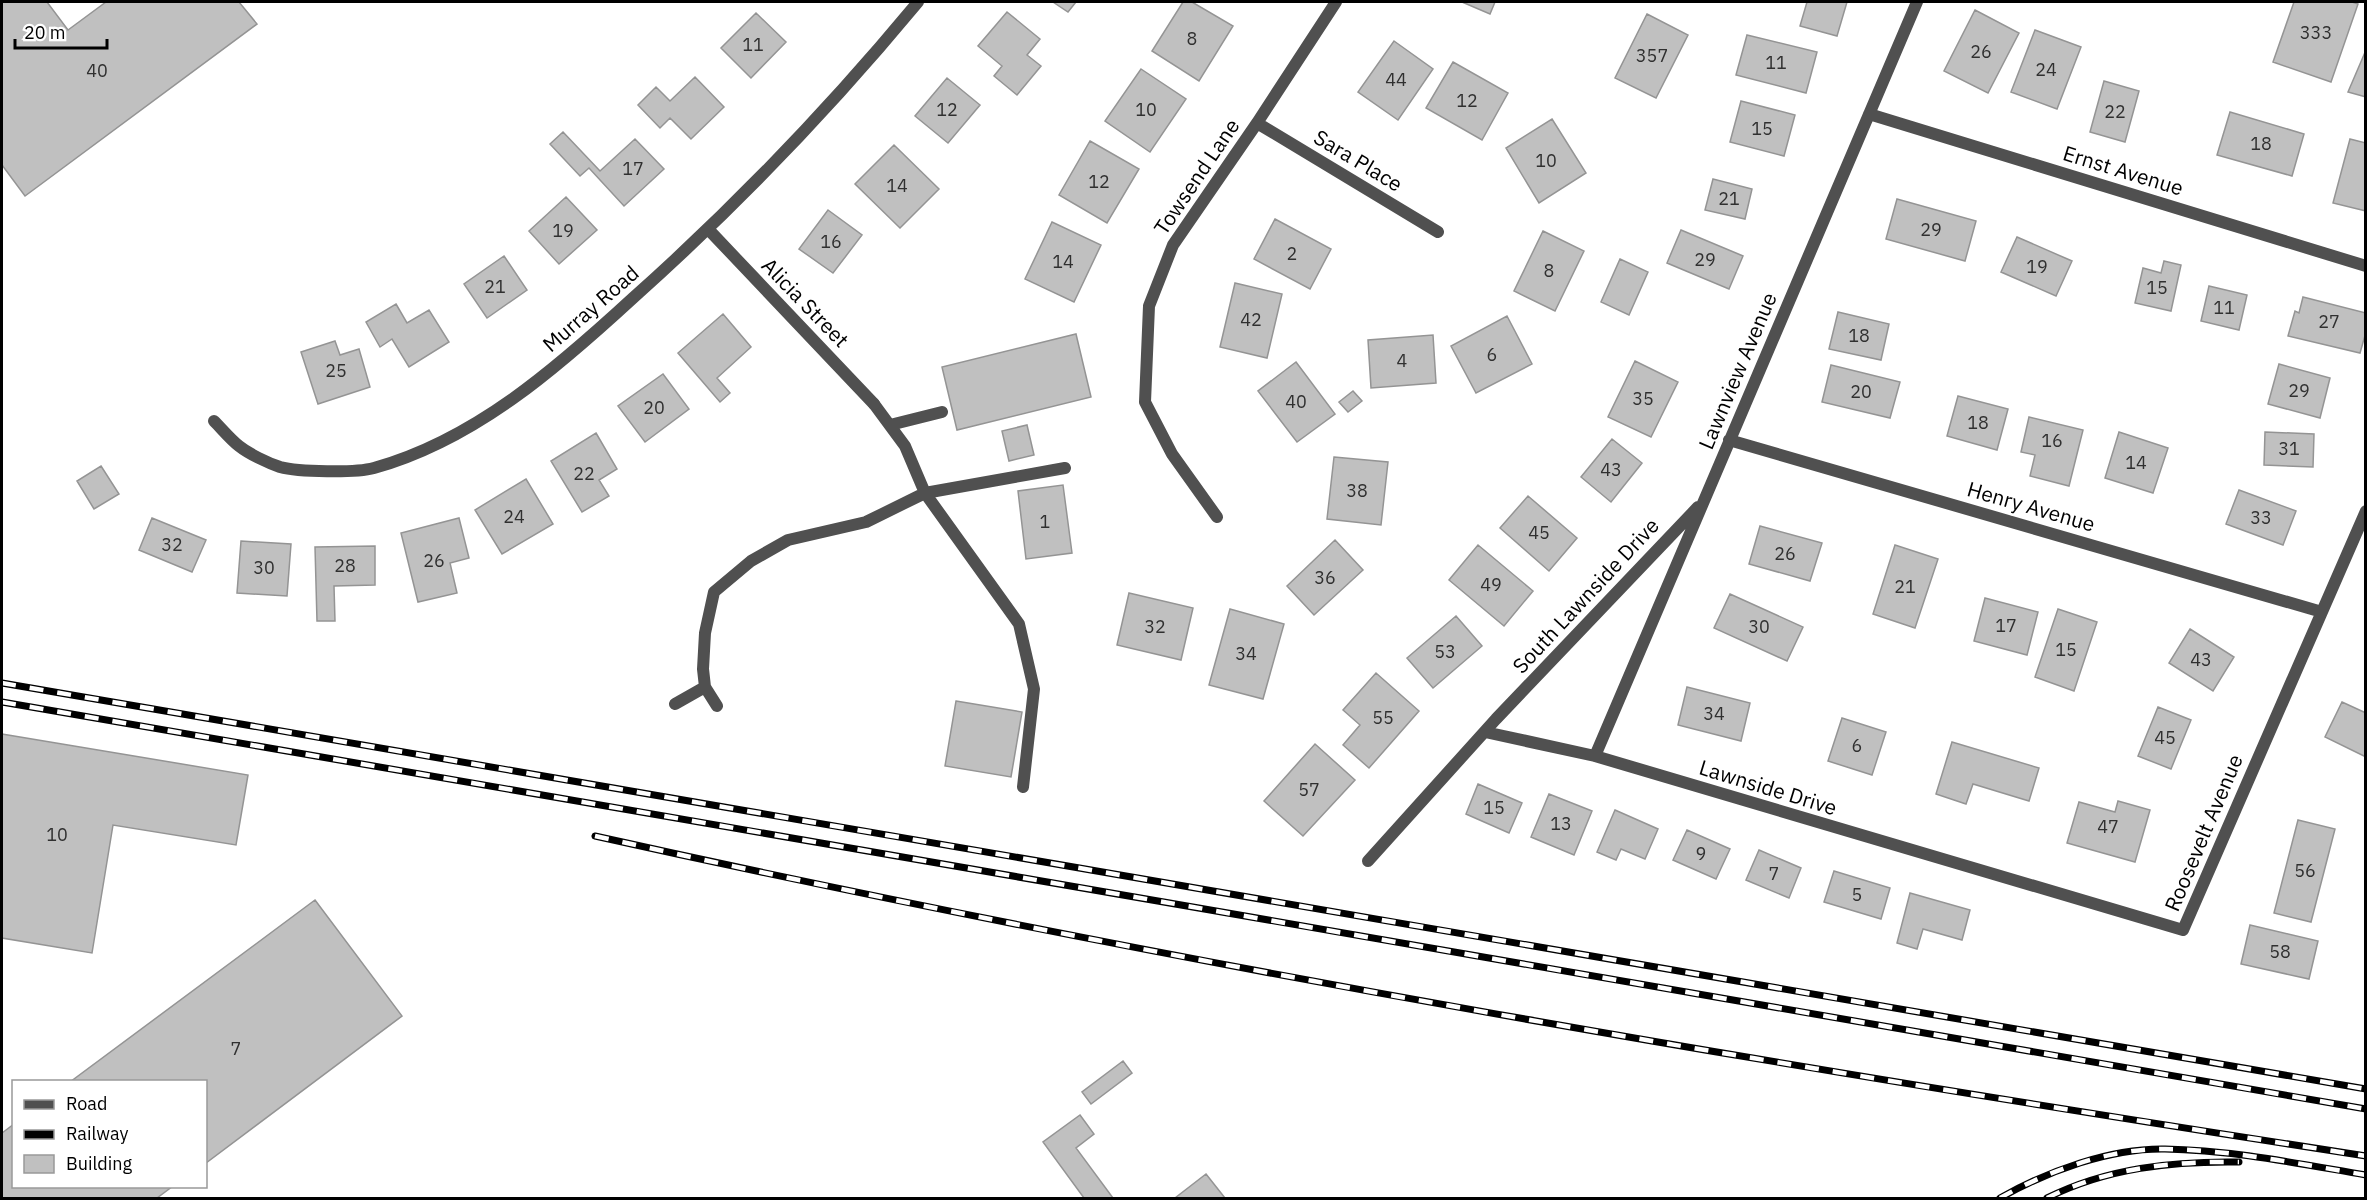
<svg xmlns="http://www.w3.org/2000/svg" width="2367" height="1200" font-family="'IBM Plex Sans',sans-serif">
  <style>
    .building { fill: #c0c0c0; stroke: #949494; stroke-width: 1.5 }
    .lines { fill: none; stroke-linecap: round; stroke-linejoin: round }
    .service { stroke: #505050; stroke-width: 12 }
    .minor { stroke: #505050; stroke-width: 12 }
    .rail-casing { stroke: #000; stroke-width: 7 }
    .rail { stroke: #fff; stroke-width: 4.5; stroke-dasharray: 14; stroke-linecap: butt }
    .labels { text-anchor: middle; stroke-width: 4.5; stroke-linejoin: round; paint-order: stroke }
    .number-label { font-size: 18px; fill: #303030 }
    .street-label { font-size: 21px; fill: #000; stroke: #fff }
  </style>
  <rect width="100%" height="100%" fill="#fff"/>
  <!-- building -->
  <path class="building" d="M 2,2 L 47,2 L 68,30 L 106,2 L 239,2 L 257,24 L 25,196 L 2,165 Z
    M 1053,2 L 1076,2 L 1068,12 Z
    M 1183,2 L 1192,2 L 1233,26 L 1199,81 L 1152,51 Z
    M 1462,2 L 1495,2 L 1490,14 Z
    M 1807,2 L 1847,2 L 1837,36 L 1800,26 Z
    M 2294,2 L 2352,2 L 2358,4 L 2331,82 L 2273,62 Z
    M 1975,10 L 2019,33 L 1988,93 L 1944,71 Z
    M 1007,12 L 1040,39 L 1027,55 L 1041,66 L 1017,95 L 994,76 L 1002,66 L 978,46 Z
    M 756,13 L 786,42 L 751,78 L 721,48 Z
    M 1647,14 L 1688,35 L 1656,98 L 1615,78 Z
    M 2035,30 L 2081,47 L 2057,109 L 2011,92 Z
    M 1747,35 L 1817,52 L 1806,93 L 1736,75 Z
    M 1394,41 L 1433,69 L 1398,120 L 1358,92 Z
    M 2366,50 L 2366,97 L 2348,92 Z
    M 1453,62 L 1508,93 L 1482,140 L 1426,108 Z
    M 1141,69 L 1186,99 L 1150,152 L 1105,121 Z
    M 695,77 L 724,107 L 691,139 L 670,118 L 660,128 L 638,105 L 656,87 L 670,101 Z
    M 947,78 L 980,105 L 948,143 L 915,116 Z
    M 2104,81 L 2139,91 L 2125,142 L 2090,132 Z
    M 1741,101 L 1795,115 L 1784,156 L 1730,142 Z
    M 2230,112 L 2304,134 L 2292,176 L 2217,155 Z
    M 1552,119 L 1586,173 L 1539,203 L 1506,148 Z
    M 563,132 L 600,171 L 635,139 L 664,169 L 624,206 L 589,168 L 580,176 L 550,144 Z
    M 2350,139 L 2366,143 L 2366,211 L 2333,203 Z
    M 1090,141 L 1139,169 L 1107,223 L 1059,195 Z
    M 894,145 L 939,189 L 900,228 L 855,184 Z
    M 1713,179 L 1752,189 L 1745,219 L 1705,210 Z
    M 566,197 L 597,230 L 559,264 L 529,231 Z
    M 1897,199 L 1976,221 L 1965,261 L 1886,239 Z
    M 828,210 L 862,235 L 833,273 L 799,249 Z
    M 1275,219 L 1331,249 L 1310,289 L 1254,259 Z
    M 1052,222 L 1101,245 L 1074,302 L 1025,279 Z
    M 1681,230 L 1743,256 L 1729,289 L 1667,263 Z
    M 1543,231 L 1584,251 L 1555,311 L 1514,291 Z
    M 2017,237 L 2072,261 L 2056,296 L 2001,272 Z
    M 504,256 L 527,290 L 487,318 L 464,284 Z
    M 1620,259 L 1648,272 L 1629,315 L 1601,302 Z
    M 2164,261 L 2181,265 L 2171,311 L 2135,303 L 2143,268 L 2161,273 Z
    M 1235,283 L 1282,294 L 1267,358 L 1220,347 Z
    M 2209,286 L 2247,295 L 2239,330 L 2201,321 Z
    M 2303,297 L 2366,313 L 2366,332 L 2360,353 L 2288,336 L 2295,311 L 2299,313 Z
    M 396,304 L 407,323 L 429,310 L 449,342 L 409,367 L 392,339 L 380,347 L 366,322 Z
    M 1838,312 L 1889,324 L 1881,360 L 1829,349 Z
    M 723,314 L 751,347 L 717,378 L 730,393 L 720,402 L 678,353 Z
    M 1507,316 L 1532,364 L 1476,393 L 1451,346 Z
    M 1076,334 L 1091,397 L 957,430 L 942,367 Z
    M 1433,335 L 1436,383 L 1371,388 L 1368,340 Z
    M 335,341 L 340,355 L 359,349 L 370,387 L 318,404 L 301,352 Z
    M 1635,361 L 1678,382 L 1651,437 L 1608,417 Z
    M 1296,362 L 1335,414 L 1297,442 L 1258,391 Z
    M 2279,364 L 2330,378 L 2320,418 L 2268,404 Z
    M 1831,365 L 1900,382 L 1890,418 L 1822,402 Z
    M 663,374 L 689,409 L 645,442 L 618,406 Z
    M 1353,391 L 1362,401 L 1348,412 L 1339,402 Z
    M 1958,396 L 2008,409 L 1997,450 L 1947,436 Z
    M 2029,417 L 2083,430 L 2069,486 L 2030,476 L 2035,455 L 2021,452 Z
    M 1027,425 L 1034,455 L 1009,461 L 1002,431 Z
    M 2119,432 L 2168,448 L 2153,493 L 2105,478 Z
    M 2265,432 L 2314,434 L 2313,467 L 2264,465 Z
    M 596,433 L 617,469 L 599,480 L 609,496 L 582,512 L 551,461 Z
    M 1612,439 L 1642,463 L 1611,502 L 1581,477 Z
    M 1334,457 L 1388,462 L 1381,525 L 1327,519 Z
    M 101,466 L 119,494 L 94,509 L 77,481 Z
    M 526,479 L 553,524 L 502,554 L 475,510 Z
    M 1063,485 L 1072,553 L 1026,559 L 1018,491 Z
    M 2239,490 L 2296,511 L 2283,545 L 2226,524 Z
    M 1528,496 L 1577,538 L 1549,571 L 1500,528 Z
    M 152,518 L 206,540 L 192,572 L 139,550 Z
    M 459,518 L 469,558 L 450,563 L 457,593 L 418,602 L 401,533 Z
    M 1760,526 L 1822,543 L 1810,581 L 1749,564 Z
    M 1335,540 L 1363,570 L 1314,615 L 1287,586 Z
    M 241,541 L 291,544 L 287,596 L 237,593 Z
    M 1478,545 L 1533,591 L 1504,626 L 1449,580 Z
    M 1895,545 L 1938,559 L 1915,628 L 1873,614 Z
    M 375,546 L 375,585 L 334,586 L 335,621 L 317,621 L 315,547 Z
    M 1129,593 L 1193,608 L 1181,660 L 1117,645 Z
    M 1730,594 L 1803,627 L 1787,661 L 1714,628 Z
    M 1985,598 L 2038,612 L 2027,655 L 1974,641 Z
    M 1230,609 L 1284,624 L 1263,699 L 1209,685 Z
    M 2058,609 L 2097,622 L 2074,691 L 2035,677 Z
    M 1456,616 L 1482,646 L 1433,688 L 1407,658 Z
    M 2190,629 L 2234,657 L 2213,691 L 2169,663 Z
    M 1376,673 L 1419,711 L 1369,768 L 1343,745 L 1360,725 L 1343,710 Z
    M 1687,687 L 1750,703 L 1741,741 L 1678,725 Z
    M 956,701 L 1022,712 L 1011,777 L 945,766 Z
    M 2342,702 L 2366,713 L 2366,757 L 2325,737 Z
    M 2158,707 L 2191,720 L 2171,769 L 2138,756 Z
    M 1842,718 L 1886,732 L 1872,775 L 1828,761 Z
    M 2,734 L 248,775 L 236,845 L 113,825 L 92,953 L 2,938 Z
    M 1952,742 L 2039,768 L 2029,801 L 1973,784 L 1966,804 L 1936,794 Z
    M 1315,744 L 1355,780 L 1303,836 L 1264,801 Z
    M 1478,784 L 1522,803 L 1509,833 L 1466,814 Z
    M 1549,794 L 1592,811 L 1574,855 L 1531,837 Z
    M 2118,801 L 2150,810 L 2135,862 L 2067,843 L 2079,802 L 2115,812 Z
    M 1615,810 L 1658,829 L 1645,859 L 1621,849 L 1616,860 L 1597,852 Z
    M 2298,820 L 2335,829 L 2311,922 L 2274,913 Z
    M 1687,830 L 1730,849 L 1716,879 L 1673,860 Z
    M 1759,850 L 1801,868 L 1789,898 L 1746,880 Z
    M 1834,871 L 1890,888 L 1881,919 L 1824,902 Z
    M 1910,893 L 1970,910 L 1962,940 L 1923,929 L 1917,949 L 1897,943 Z
    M 315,900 L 402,1016 L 206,1163 L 206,1082 L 70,1082 Z
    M 2250,925 L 2318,941 L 2309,979 L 2241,964 Z
    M 1123,1061 L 1132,1073 L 1091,1104 L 1082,1092 Z
    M 1080,1115 L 1094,1134 L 1076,1148 L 1113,1198 L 1084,1198 L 1043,1142 Z
    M 14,1124 L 14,1186 L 173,1186 L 157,1198 L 2,1198 L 2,1133 Z
    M 1206,1174 L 1225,1198 L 1175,1198 Z"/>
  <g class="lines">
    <!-- service -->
    <path class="service" d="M 874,404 L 905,446 L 925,493 L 1019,624 L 1034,689 L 1023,787
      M 890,425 L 942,412
      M 675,704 L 705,687
      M 717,706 L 705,687 L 703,669 L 705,633 L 714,592 L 751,561 L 788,540 L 866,522 L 925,493 L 1065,468"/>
    <!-- minor -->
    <path class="minor" d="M 1869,114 L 2366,266
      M 1257,123 L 1438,232
      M 708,229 L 874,404
      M 214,421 C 222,429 230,439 239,446 C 249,454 268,463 280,467 C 298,472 356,473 374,468 C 475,440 558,367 633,298 C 735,207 831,107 918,2
      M 1729,440 L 2322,612
      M 1217,517 L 1172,454 L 1145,402 L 1149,306 L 1173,245 L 1257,123 L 1336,2
      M 1485,732 L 1595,756 L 2183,930 L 2366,511
      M 1595,756 L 1917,2
      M 1368,861 L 1496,719 L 1698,507"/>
    <defs>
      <path id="rail" d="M 2,683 L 2366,1089
        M 2,702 L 2366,1109
        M 595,836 C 1180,966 1773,1065 2366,1156
        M 2000,1198 C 2048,1171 2110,1148 2165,1149 C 2232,1150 2300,1164 2366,1175
        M 2047,1198 C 2107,1168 2172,1161 2239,1162"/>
    </defs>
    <!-- rail casing -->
    <use href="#rail" class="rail-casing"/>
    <!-- rail -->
    <use href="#rail" class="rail"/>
  </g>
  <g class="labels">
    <!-- number labels -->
    <g class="number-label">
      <text x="2316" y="39">333</text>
      <text x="1192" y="45">8</text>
      <text x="753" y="51">11</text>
      <text x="1981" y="58">26</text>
      <text x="1652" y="62">357</text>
      <text x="1776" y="69">11</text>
      <text x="2046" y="76">24</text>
      <text x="97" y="77">40</text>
      <text x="1396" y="86">44</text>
      <text x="1467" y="107">12</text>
      <text x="947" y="116">12</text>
      <text x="1146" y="116">10</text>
      <text x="2115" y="118">22</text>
      <text x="1762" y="135">15</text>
      <text x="2261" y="150">18</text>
      <text x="1546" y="167">10</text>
      <text x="633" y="175">17</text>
      <text x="1099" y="188">12</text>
      <text x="897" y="192">14</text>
      <text x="1729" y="205">21</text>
      <text x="1931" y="236">29</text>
      <text x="563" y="237">19</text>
      <text x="831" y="248">16</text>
      <text x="1292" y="260">2</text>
      <text x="1705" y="266">29</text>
      <text x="1063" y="268">14</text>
      <text x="2037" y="273">19</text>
      <text x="1549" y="277">8</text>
      <text x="495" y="293">21</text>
      <text x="2157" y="294">15</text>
      <text x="2224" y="314">11</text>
      <text x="1251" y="326">42</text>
      <text x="2329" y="328">27</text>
      <text x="1859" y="342">18</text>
      <text x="1492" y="361">6</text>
      <text x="1402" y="367">4</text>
      <text x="336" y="377">25</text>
      <text x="2299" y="397">29</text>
      <text x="1861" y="398">20</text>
      <text x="1643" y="405">35</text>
      <text x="1296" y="408">40</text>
      <text x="654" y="414">20</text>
      <text x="1978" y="429">18</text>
      <text x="2052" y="447">16</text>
      <text x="2289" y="455">31</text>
      <text x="2136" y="469">14</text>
      <text x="1611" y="476">43</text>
      <text x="584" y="480">22</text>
      <text x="1357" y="497">38</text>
      <text x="514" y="523">24</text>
      <text x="2261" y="524">33</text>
      <text x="1045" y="528">1</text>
      <text x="1539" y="539">45</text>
      <text x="172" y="551">32</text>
      <text x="1785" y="560">26</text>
      <text x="434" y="567">26</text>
      <text x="345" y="572">28</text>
      <text x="264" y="574">30</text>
      <text x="1325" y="584">36</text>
      <text x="1491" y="591">49</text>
      <text x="1905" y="593">21</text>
      <text x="2006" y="632">17</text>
      <text x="1155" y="633">32</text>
      <text x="1759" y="633">30</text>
      <text x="2066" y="656">15</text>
      <text x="1445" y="658">53</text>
      <text x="1246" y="660">34</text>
      <text x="2201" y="666">43</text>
      <text x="1714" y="720">34</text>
      <text x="1383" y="724">55</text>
      <text x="2165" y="744">45</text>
      <text x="1857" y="752">6</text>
      <text x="1309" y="796">57</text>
      <text x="1494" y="814">15</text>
      <text x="1561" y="830">13</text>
      <text x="2108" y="833">47</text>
      <text x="57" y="841">10</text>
      <text x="1701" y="860">9</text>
      <text x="2305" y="877">56</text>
      <text x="1774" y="880">7</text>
      <text x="1857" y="901">5</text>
      <text x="2280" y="958">58</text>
      <text x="236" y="1055">7</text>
    </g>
    <!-- street labels -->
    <g class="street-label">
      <text transform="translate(1358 161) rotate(31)" y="7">Sara Place</text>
      <text transform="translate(2123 171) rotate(17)" y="7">Ernst Avenue</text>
      <text transform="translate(1197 177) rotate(-56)" y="7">Towsend Lane</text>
      <text transform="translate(805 303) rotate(46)" y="7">Alicia Street</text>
      <text transform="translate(591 309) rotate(-41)" y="7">Murray Road</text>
      <text transform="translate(1738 371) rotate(-67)" y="7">Lawnview Avenue</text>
      <text transform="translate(2031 507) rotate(16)" y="7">Henry Avenue</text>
      <text transform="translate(1586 596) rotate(-47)" y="7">South Lawnside Drive</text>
      <text transform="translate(1768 788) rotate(17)" y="7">Lawnside Drive</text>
      <text transform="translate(2204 833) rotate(-67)" y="7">Roosevelt Avenue</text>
    </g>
  </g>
  <!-- border -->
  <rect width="2367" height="1200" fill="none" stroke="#000000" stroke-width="6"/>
  <!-- legend -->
  <rect x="12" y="1080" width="195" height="108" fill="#ffffff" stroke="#999999" stroke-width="1.5"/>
  <rect x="24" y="1100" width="30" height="9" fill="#505050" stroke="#999999" stroke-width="1.5"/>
  <text x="66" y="1110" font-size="18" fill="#000000">Road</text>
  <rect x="24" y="1130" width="30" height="9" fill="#000000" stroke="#999999" stroke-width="1.5"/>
  <text x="66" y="1140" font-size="18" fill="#000000">Railway</text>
  <rect x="24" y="1155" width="30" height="18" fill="#c0c0c0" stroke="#999999" stroke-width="1.5"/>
  <text x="66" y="1170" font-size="18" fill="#000000">Building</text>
  <!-- scale -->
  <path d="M15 39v9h92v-9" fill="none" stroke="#000000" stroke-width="3"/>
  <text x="24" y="39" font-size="18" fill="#000000" stroke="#ffffff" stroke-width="4.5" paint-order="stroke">20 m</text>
</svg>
